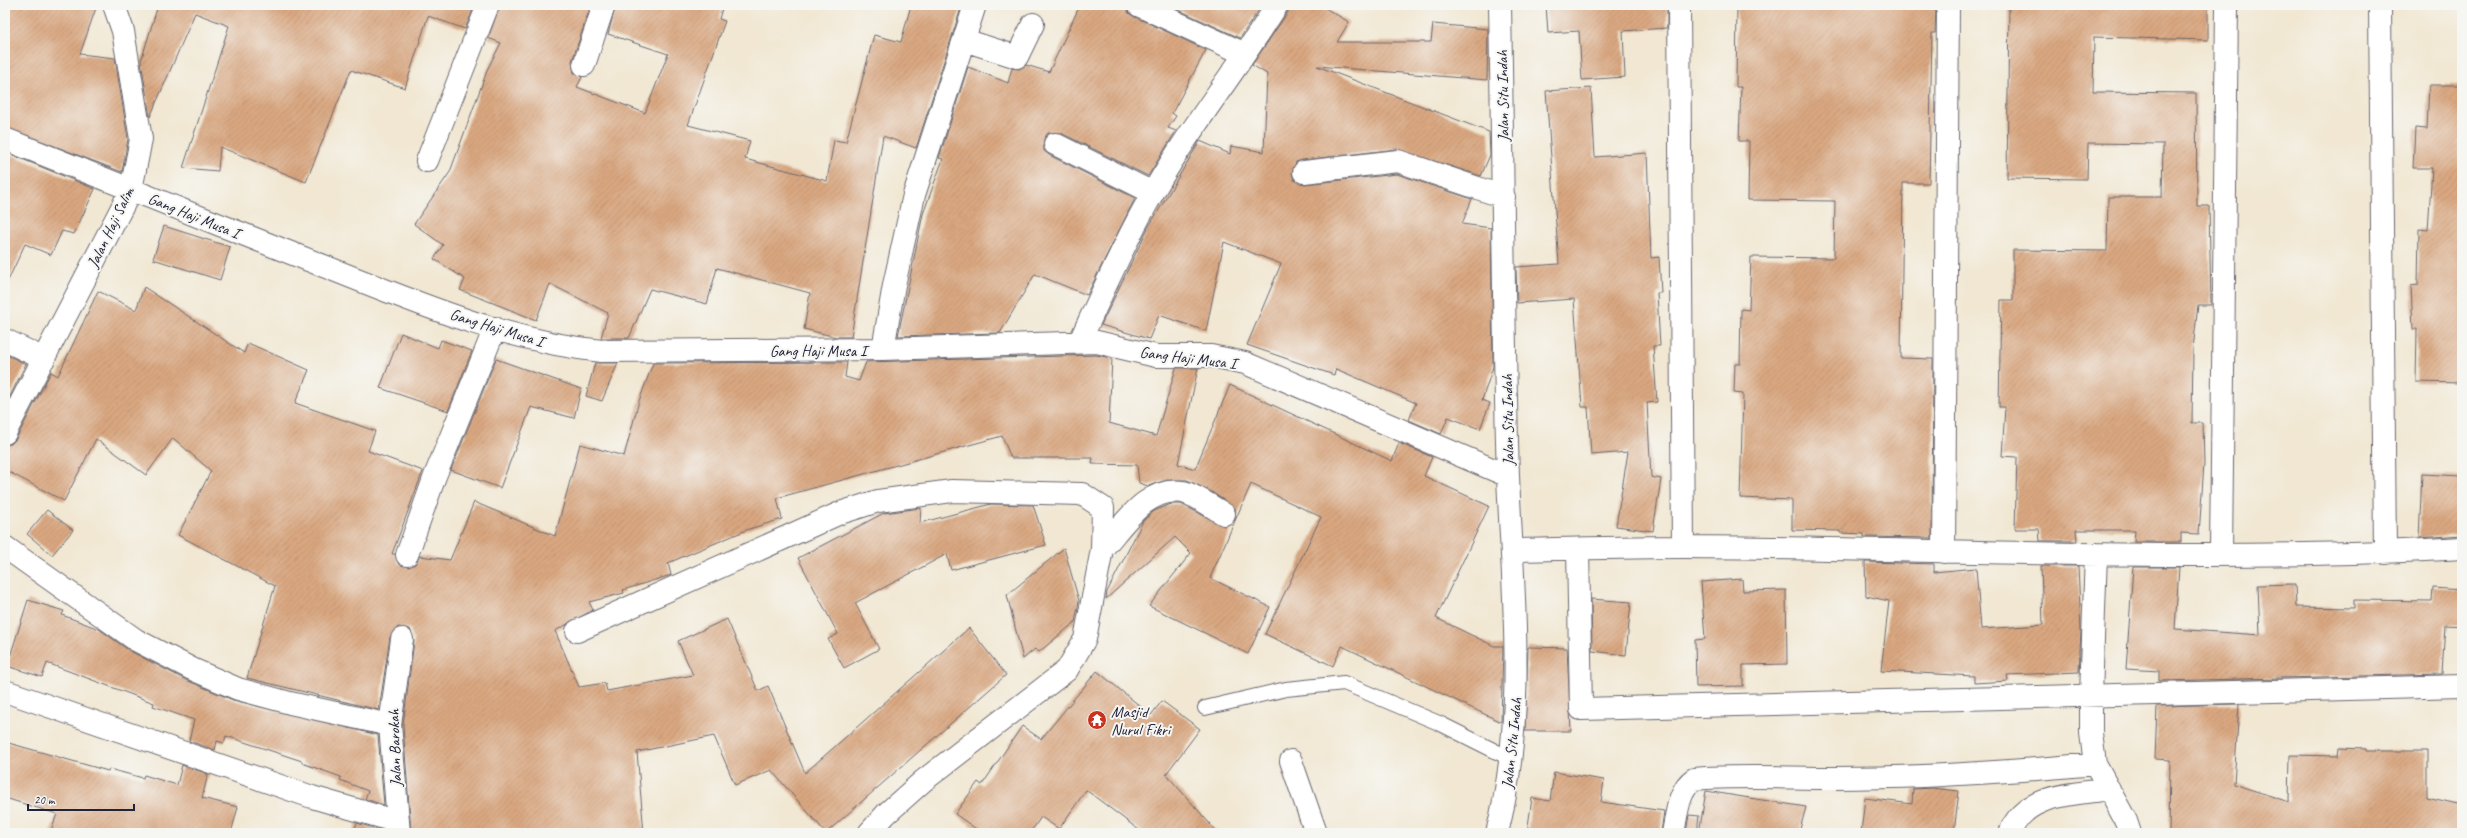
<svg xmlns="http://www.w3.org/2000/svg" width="2467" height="838" font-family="Caveat,sans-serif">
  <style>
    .building { fill: url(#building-hatch) }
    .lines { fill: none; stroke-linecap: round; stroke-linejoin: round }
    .lane-casing { stroke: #6a6770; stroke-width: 16 }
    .street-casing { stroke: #6a6770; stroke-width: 24 }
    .lane { stroke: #fff; stroke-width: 14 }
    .street { stroke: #fff; stroke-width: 22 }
    .labels { text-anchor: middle; stroke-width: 4; stroke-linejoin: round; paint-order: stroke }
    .street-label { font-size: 16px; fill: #22223b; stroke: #f6f6f2 }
    .poi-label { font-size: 16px; fill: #22223b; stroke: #f6f6f2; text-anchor: start }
  </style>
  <defs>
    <pattern id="building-hatch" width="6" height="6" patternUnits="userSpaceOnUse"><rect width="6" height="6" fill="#d9a781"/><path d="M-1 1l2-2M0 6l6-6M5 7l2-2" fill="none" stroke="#ba8f70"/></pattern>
  </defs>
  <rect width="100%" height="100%" fill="#f6f6f2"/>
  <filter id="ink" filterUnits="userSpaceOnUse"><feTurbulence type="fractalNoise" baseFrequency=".025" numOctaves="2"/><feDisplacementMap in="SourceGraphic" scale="8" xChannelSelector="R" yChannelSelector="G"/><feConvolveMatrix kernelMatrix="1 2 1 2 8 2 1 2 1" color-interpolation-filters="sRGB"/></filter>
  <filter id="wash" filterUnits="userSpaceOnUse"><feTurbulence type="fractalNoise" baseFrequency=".012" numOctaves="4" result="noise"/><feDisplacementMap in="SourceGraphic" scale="16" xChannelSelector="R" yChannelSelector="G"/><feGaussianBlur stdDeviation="0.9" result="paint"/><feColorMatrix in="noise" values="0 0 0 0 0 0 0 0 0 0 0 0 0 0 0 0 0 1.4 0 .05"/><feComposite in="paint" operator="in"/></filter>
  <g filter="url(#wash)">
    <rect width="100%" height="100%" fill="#f1e7d2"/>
    <g id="blocks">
      <!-- building -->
      <path class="building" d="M 5,5 L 97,5 L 80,54 L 115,58 L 128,139 L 122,172 L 5,127 Z
        M 158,5 L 475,5 L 465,29 L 428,16 L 405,88 L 351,70 L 306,182 L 220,147 L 218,171 L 183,168 L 229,26 L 195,13 L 150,117 L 141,61 Z
        M 500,5 L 591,5 L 572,61 L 574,73 L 582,77 L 577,87 L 645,113 L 668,54 L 608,34 L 616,5 L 723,5 L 719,19 L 725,21 L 688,125 L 750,141 L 745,159 L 827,181 L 834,140 L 846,142 L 874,35 L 901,42 L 911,5 L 962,5 L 916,148 L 883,136 L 851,337 L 836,337 L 804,329 L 810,293 L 717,268 L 707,304 L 650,289 L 629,338 L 601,338 L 608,313 L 550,284 L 536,320 L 460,290 L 465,279 L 434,259 L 443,245 L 414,224 L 450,172 L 488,68 L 501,43 L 488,38 Z
        M 1080,5 L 1126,5 L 1128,12 L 1133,16 L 1206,50 L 1172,113 L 1176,116 L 1168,128 L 1176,131 L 1148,176 L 1061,133 L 1048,133 L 1044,139 L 1044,151 L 1049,155 L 1135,198 L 1087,295 L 1035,274 L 1000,333 L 898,336 L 923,214 L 943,159 L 939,158 L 968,67 L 1008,83 L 1012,68 L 1019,69 L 1026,65 L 1049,72 Z
        M 1168,5 L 1262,5 L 1240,38 Z
        M 1289,5 L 1320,5 L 1349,22 L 1337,42 L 1431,42 L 1433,24 L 1488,29 L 1487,80 L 1317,66 L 1489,132 L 1490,155 L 1481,176 L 1397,149 L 1303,160 L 1296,162 L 1292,173 L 1294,180 L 1305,184 L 1397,174 L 1472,199 L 1462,224 L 1491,228 L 1493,367 L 1482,400 L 1490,403 L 1480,429 L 1448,417 L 1441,434 L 1409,420 L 1416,403 L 1336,369 L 1334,375 L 1247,345 L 1281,264 L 1224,242 L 1206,331 L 1159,315 L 1149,339 L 1101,325 L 1148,228 L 1200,141 L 1230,154 L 1231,146 L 1264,152 L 1267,74 L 1252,65 L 1288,12 Z
        M 1546,5 L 1667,5 L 1667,28 L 1623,31 L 1625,77 L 1582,80 L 1579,31 L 1548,33 Z
        M 1737,5 L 1936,5 L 1935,33 L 1932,33 L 1929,183 L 1903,183 L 1901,358 L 1933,359 L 1932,538 L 1864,537 L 1864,534 L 1840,533 L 1840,531 L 1792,530 L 1792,500 L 1740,498 L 1743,394 L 1734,393 L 1735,364 L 1740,364 L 1741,309 L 1749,310 L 1751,257 L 1834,258 L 1835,201 L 1748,200 L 1749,141 L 1739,141 L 1741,87 L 1736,87 Z
        M 2009,5 L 2208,5 L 2208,40 L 2094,37 L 2093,92 L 2196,93 L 2197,206 L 2209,206 L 2211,305 L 2198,305 L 2193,349 L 2192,423 L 2203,423 L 2204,464 L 2199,534 L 2181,533 L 2181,542 L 2134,542 L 2135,530 L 2076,530 L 2077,541 L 2040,541 L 2039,529 L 2015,529 L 2017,457 L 2002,456 L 2005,407 L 1999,407 L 2001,300 L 2013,300 L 2013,250 L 2107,251 L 2108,197 L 2162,197 L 2163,144 L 2088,143 L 2087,179 L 2007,178 Z
        M 2429,85 L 2462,85 L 2462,383 L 2416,382 L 2417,329 L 2413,329 L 2411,286 L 2418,285 L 2419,229 L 2428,230 L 2432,168 L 2413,168 L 2415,128 L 2427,129 Z
        M 1591,88 L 1595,157 L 1647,153 L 1651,258 L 1659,257 L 1661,293 L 1657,293 L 1660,346 L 1653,346 L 1657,402 L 1647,403 L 1651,477 L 1661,479 L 1653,531 L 1616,526 L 1628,452 L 1591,455 L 1588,407 L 1582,407 L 1574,299 L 1517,303 L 1516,267 L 1559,264 L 1546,91 Z
        M 5,152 L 95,189 L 74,234 L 62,231 L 51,255 L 25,244 L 5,287 Z
        M 164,226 L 230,247 L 220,280 L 153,259 Z
        M 144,287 L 244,353 L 248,343 L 309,370 L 295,403 L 375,431 L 368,451 L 423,471 L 392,554 L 395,554 L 398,563 L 409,567 L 415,564 L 420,556 L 450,560 L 474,502 L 555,536 L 580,444 L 624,456 L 639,401 L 653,363 L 847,362 L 845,377 L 859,381 L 866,362 L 1096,355 L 1112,358 L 1109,423 L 1156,436 L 1176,368 L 1198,368 L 1178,464 L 1195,469 L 1230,385 L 1392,461 L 1399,443 L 1432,457 L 1424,476 L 1489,506 L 1436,618 L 1494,646 L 1503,646 L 1501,722 L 1342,646 L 1333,666 L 1265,634 L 1321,517 L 1251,484 L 1210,578 L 1270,607 L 1248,654 L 1149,606 L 1191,553 L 1175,537 L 1106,599 L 1107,592 L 1143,521 L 1154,511 L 1171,504 L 1181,504 L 1224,526 L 1235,520 L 1235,508 L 1210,491 L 1187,480 L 1167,480 L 1148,486 L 1139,483 L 1137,465 L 1092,464 L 1093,458 L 1011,458 L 1002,436 L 777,498 L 782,519 L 749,529 L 668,563 L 671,575 L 623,590 L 624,593 L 589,602 L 593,610 L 555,631 L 579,687 L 605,683 L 607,691 L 693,675 L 678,641 L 727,619 L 758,691 L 768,686 L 805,773 L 969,628 L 1006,675 L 826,833 L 771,770 L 735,785 L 714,736 L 637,752 L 644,833 L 411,833 L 403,725 L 414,641 L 410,629 L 398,627 L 390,637 L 379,710 L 247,678 L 275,586 L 178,535 L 211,471 L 173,438 L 146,475 L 96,439 L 64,501 L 5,470 L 5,445 L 11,444 L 16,439 L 51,372 L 58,376 L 98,291 L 136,310 Z
        M 401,333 L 438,348 L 441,340 L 472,351 L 448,411 L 380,388 Z
        M 5,354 L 26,364 L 5,406 Z
        M 496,359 L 581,389 L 574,418 L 531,407 L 500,488 L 451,470 Z
        M 595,363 L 618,363 L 602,401 L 586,396 Z
        M 2422,474 L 2462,476 L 2462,535 L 2419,538 Z
        M 991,504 L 1033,505 L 1046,545 L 951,570 L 947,554 L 855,603 L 879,649 L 844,668 L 828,639 L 838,634 L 798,558 L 884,513 L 921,508 L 920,523 Z
        M 47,510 L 73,530 L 52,555 L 27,534 Z
        M 1064,548 L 1079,601 L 1075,622 L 1039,652 L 1035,649 L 1023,659 L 1007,595 Z
        M 1865,562 L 1934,564 L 1934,572 L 1976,568 L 1981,629 L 2043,625 L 2041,566 L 2078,566 L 2081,630 L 2079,672 L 2007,675 L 2008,681 L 1974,683 L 1974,676 L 1881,671 L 1889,601 L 1866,596 Z
        M 2133,567 L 2179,567 L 2175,629 L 2260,635 L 2258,585 L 2295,584 L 2296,607 L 2354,608 L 2354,600 L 2432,601 L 2433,588 L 2462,590 L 2462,626 L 2445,625 L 2442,674 L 2159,681 L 2159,671 L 2126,669 Z
        M 1742,579 L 1743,591 L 1786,590 L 1787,664 L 1743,665 L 1743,686 L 1696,687 L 1695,640 L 1705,639 L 1701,582 Z
        M 1591,599 L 1631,602 L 1626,655 L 1592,651 Z
        M 28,600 L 64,611 L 62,615 L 99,629 L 130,651 L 186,680 L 233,700 L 378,735 L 384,805 L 365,799 L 368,791 L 340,780 L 341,777 L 302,763 L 302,761 L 226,736 L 224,743 L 217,741 L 215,750 L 189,741 L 194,720 L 153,706 L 154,703 L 47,663 L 42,677 L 7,666 Z
        M 1528,647 L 1567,648 L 1571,731 L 1525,731 Z
        M 1097,671 L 1151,715 L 1162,701 L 1200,729 L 1166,774 L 1218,833 L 1143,833 L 1086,790 L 1059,829 L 1041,817 L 1030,833 L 982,833 L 955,814 L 978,782 L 982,785 L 1022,726 L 1041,739 Z
        M 2239,704 L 2234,784 L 2289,802 L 2290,755 L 2338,756 L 2339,748 L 2366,749 L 2366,751 L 2427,751 L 2427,797 L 2462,805 L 2462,833 L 2169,833 L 2170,760 L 2155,759 L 2157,706 Z
        M 5,742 L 108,771 L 109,769 L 143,778 L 144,775 L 177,785 L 182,765 L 208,774 L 202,798 L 238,807 L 231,833 L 50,833 L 57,814 L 5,798 Z
        M 1554,772 L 1604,780 L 1601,802 L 1664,811 L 1661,833 L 1527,833 L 1532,798 L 1550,801 Z
        M 1932,788 L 1959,791 L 1954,833 L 1861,833 L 1865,798 L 1912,804 L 1913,789 Z
        M 1706,791 L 1806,807 L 1799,833 L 1699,833 Z
        M 1689,815 L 1699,816 L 1697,833 L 1686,833 Z
        M 357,823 L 386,832 L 386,833 L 353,833 Z"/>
    </g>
  </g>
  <g filter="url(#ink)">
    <use href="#blocks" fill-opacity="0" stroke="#6a6770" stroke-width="1"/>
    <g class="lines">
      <defs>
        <path id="lane" d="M 1205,708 L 1286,689 L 1344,683 L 1441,724 L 1511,759"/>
        <path id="street" d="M 1138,5 L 1245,54
          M 1679,5 L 1683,547
          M 2380,5 L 2385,553
          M 964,40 L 1017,57 L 1033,24
          M 584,65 L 604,5
          M 5,139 C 109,181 212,222 316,263 C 408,299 503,341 602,351 L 883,349 L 1097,342 L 1156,356 L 1211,356 L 1245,363 L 1508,476
          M 1055,144 L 1153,193
          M 427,161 L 488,5
          M 1304,172 L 1398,161 L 1504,197
          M 5,340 L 44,359
          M 1080,341 C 1101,296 1121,249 1146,205 C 1184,135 1235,73 1277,5
          M 883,349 L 894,285 L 914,195 L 975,5
          M 5,433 L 131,190 L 141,139 L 123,31 L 114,5
          M 5,547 L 136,640 L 192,669 L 238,689 L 290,703 L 390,725
          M 1102,549 C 1124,525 1146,486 1183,492 C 1196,495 1212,507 1224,514
          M 1578,549 L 1581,709 L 2462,686
          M 1512,550 C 1569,549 1627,547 1684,547 C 1943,548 2203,564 2462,548
          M 1944,552 L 1948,5
          M 2096,554 L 2091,695 L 2091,733 L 2095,764 L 2126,821 L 2130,833
          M 2221,554 L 2227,5
          M 407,555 L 435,476 L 495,328
          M 577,631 L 840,513 L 878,501 L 952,491 L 1082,494 L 1103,508 L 1102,549 L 1085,639 L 1067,670 L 923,781 L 886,814 L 869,833
          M 5,691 L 312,797 L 398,822
          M 1291,761 L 1316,833
          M 399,833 L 390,725 L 402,639
          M 1497,833 C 1527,714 1513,597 1508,476 C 1503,319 1503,162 1500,5
          M 1673,833 C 1677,814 1678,790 1694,779 C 1741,775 1787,778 1834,778 C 1921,778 2008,772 2095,764
          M 2010,833 C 2024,793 2073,795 2109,789"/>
      </defs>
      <!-- lane casing -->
      <use href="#lane" class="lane-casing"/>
      <!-- street casing -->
      <use href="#street" class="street-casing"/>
      <!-- lane -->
      <use href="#lane" class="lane"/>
      <!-- street -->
      <use href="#street" class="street"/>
    </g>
  </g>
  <!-- icons -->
  <defs>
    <symbol id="temple-disc" viewBox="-11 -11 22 22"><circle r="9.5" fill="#c8321e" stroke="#f6f6f2"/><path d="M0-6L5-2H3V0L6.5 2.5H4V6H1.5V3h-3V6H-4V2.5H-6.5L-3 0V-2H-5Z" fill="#fff"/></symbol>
  </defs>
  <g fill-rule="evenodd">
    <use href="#temple-disc" x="1086" y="709" width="22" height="22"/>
  </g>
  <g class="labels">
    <!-- street labels -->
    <g class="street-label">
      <text transform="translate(1502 96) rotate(-91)" y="6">Jalan Situ Indah</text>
      <text transform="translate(194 215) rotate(22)" y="6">Gang Haji Musa I</text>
      <text transform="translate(110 227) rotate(-64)" y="6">Jalan Haji Salim</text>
      <text transform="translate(497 327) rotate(17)" y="6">Gang Haji Musa I</text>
      <text x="818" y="356">Gang Haji Musa I</text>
      <text transform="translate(1188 357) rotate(7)" y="6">Gang Haji Musa I</text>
      <text transform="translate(1507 420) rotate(-91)" y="6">Jalan Situ Indah</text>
      <text transform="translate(1511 743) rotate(-84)" y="6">Jalan Situ Indah</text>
      <text transform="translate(394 748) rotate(-92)" y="6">Jalan Barokah</text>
    </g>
    <!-- poi labels -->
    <g class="poi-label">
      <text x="1111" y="717">Masjid<tspan x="1111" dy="18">Nurul Fikri</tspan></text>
    </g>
  </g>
  <!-- margin -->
  <rect width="2467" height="838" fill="none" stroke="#f6f6f2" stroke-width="20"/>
  <!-- scale -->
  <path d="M28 804v6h106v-6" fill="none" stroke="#22223b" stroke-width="2"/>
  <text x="34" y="804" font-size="12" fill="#22223b" stroke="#f6f6f2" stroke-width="3" paint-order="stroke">20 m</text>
</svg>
